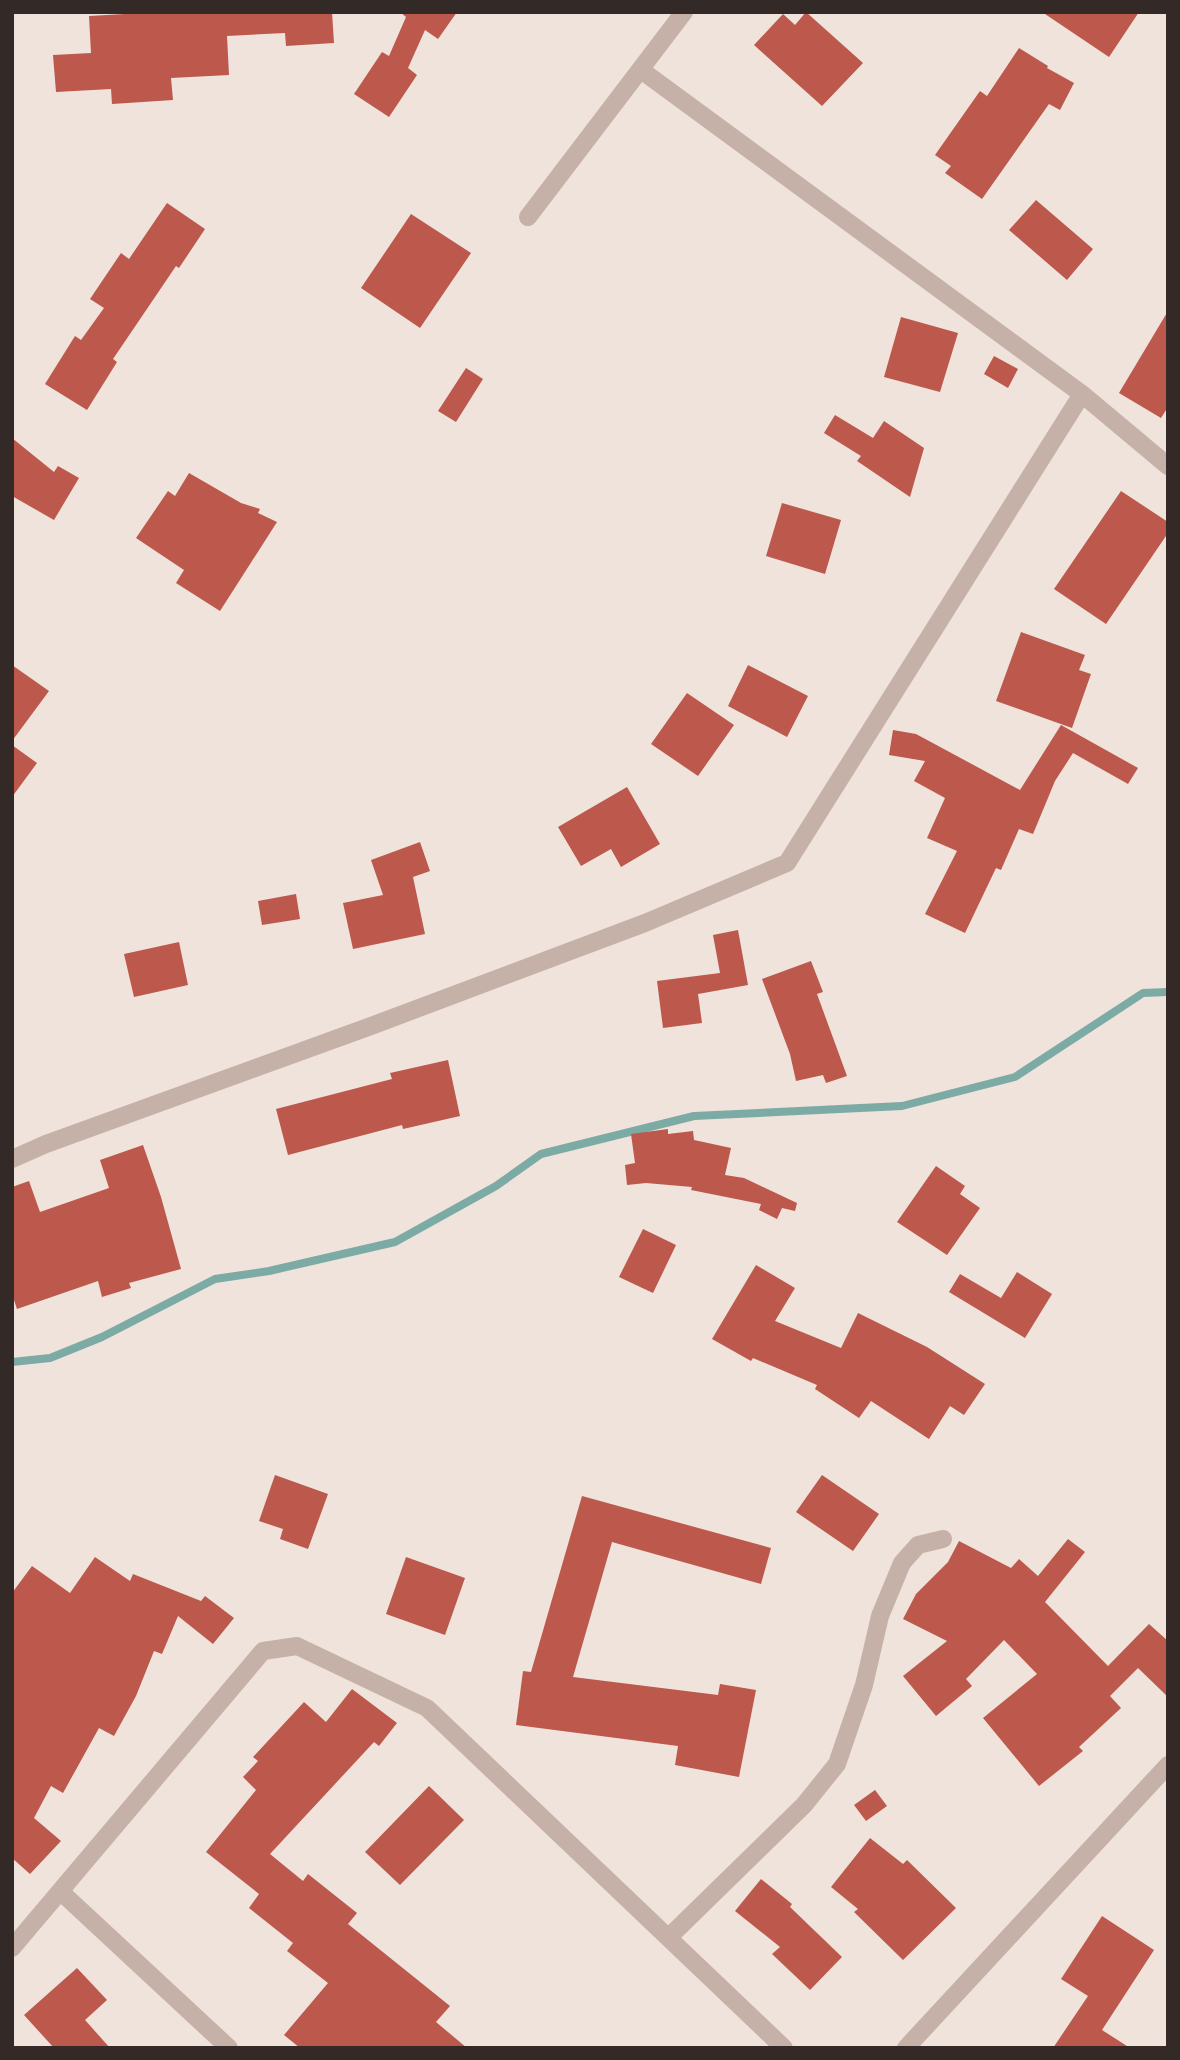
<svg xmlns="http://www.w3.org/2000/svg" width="1180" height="2060" font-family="Helvetica,sans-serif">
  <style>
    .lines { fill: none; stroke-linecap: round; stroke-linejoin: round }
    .stream { stroke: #7caaa5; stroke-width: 8 }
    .building { fill: #bc584c }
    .minor { stroke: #c6b1a8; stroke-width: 18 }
  </style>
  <rect width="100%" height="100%" fill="#efe3db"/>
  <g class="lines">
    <!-- stream -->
    <path class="stream" d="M 12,1362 L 50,1358 L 102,1337 L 215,1279 L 269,1271 L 395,1242 L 496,1186 L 541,1154 L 694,1116 L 902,1106 L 1015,1077 L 1143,993 L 1168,992"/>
  </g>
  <!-- building -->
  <path class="building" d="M 160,12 L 332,12 L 334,43 L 286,46 L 285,33 L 227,36 L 229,75 L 171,78 L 173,100 L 112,104 L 111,89 L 56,92 L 53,55 L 91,53 L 89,16 Z
    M 400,12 L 457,12 L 438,39 L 425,30 L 408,68 L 417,75 L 389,117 L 354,94 L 382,52 L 389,56 L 406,17 Z
    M 806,12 L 863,63 L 822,106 L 754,45 L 783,14 L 795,25 Z
    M 1042,12 L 1139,12 L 1109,57 Z
    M 1019,48 L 1048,66 L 1047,68 L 1074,83 L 1060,110 L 1049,104 L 982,199 L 945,173 L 951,166 L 935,155 L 980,91 L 987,96 Z
    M 1036,200 L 1093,249 L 1067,280 L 1009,230 Z
    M 167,203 L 205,229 L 179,268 L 176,266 L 113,359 L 117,362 L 87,410 L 45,384 L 75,336 L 81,340 L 104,308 L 90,299 L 121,253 L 129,259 Z
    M 411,214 L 471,253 L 420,328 L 361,288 Z
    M 1168,311 L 1168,407 L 1161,418 L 1119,393 Z
    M 901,317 L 958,333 L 940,392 L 884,377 Z
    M 994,356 L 1018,369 L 1008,388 L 984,374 Z
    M 466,368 L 483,379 L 456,422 L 438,411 Z
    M 835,415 L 873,438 L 884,421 L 924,448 L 910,497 L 857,461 L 861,456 L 824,433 Z
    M 12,438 L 54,472 L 58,466 L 79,478 L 54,520 L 12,496 Z
    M 189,473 L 241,503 L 260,509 L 258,513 L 277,522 L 220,611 L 176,583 L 184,570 L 136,538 L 168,491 L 175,496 Z
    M 1121,491 L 1168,522 L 1168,533 L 1106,624 L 1054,589 Z
    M 782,503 L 841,520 L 825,574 L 766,556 Z
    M 1021,632 L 1085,655 L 1079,670 L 1091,674 L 1072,728 L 996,701 Z
    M 12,665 L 49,691 L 12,741 Z
    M 748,665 L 808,696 L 787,737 L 728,706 Z
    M 687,693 L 734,725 L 698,776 L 651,744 Z
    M 1061,725 L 1138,768 L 1128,784 L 1073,753 L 1055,781 L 1033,834 L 1019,829 L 1001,870 L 996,868 L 965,933 L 925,914 L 957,851 L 927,838 L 945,798 L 914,781 L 925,761 L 889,755 L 893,730 L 916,734 L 1020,790 Z
    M 12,745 L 37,763 L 12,797 Z
    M 627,787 L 660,844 L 621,867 L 611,849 L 581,866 L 558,827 Z
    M 420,842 L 430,871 L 413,877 L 425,934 L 353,949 L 343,903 L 383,895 L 371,860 Z
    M 296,894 L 300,919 L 262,925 L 258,901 Z
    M 738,930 L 748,985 L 698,994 L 702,1023 L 663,1028 L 657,981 L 720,973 L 713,935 Z
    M 179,942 L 188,985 L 134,997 L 124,954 Z
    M 811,961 L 823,992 L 817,994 L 847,1076 L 826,1083 L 823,1075 L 796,1081 L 790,1054 L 762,979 Z
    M 448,1060 L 460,1116 L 403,1129 L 402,1125 L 288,1155 L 276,1109 L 392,1079 L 390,1073 Z
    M 668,1129 L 668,1134 L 693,1131 L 694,1140 L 731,1148 L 725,1175 L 744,1178 L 797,1203 L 795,1211 L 782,1208 L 777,1219 L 759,1210 L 761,1204 L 691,1190 L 692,1187 L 646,1183 L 627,1185 L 625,1165 L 635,1163 L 631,1134 Z
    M 143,1145 L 161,1197 L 181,1269 L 129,1283 L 131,1288 L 102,1297 L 98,1281 L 17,1309 L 12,1294 L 12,1187 L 29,1181 L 40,1212 L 109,1188 L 100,1160 Z
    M 936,1166 L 965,1186 L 960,1194 L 980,1208 L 947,1255 L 897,1222 Z
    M 643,1229 L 676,1245 L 653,1293 L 619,1277 Z
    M 756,1265 L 795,1288 L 775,1321 L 841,1348 L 858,1313 L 927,1347 L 985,1384 L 964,1415 L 950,1406 L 929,1439 L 871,1401 L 859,1418 L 815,1389 L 817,1385 L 753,1358 L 751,1361 L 712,1339 Z
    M 1017,1272 L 1052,1294 L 1025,1338 L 949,1292 L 960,1274 L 1001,1298 Z
    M 275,1475 L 328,1494 L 308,1549 L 280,1539 L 283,1529 L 259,1521 Z
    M 822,1475 L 879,1514 L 853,1551 L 796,1512 Z
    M 582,1496 L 771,1548 L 761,1584 L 612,1542 L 573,1677 L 718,1695 L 720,1684 L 756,1690 L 739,1777 L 675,1765 L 678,1746 L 516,1725 L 523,1671 L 531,1672 Z
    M 1068,1539 L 1085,1552 L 1045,1602 L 1108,1666 L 1149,1624 L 1168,1641 L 1168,1697 L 1138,1668 L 1110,1696 L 1121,1708 L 1079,1747 L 1083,1751 L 1039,1786 L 983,1718 L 1037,1674 L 1004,1640 L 966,1679 L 972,1686 L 936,1716 L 903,1676 L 947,1641 L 903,1619 L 916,1594 L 948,1562 L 959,1541 L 1011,1568 L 1019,1559 L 1038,1576 Z
    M 95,1557 L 130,1581 L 133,1574 L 201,1601 L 205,1596 L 234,1618 L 213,1644 L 178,1616 L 162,1654 L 154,1651 L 136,1696 L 114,1736 L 99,1728 L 63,1793 L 51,1786 L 34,1818 L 61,1841 L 30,1874 L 12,1858 L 12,1593 L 32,1566 L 70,1593 Z
    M 406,1557 L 465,1578 L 445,1635 L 386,1614 Z
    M 352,1689 L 397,1723 L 379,1746 L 374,1742 L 270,1854 L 303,1881 L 308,1874 L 357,1913 L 348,1924 L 450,2006 L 436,2022 L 467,2048 L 300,2048 L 284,2035 L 328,1983 L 287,1951 L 293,1943 L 249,1908 L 259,1894 L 206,1852 L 256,1790 L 243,1777 L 258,1761 L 253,1757 L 304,1702 L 326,1722 Z
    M 429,1786 L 464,1820 L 400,1885 L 365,1852 Z
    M 875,1790 L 887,1806 L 866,1821 L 854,1805 Z
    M 870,1838 L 903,1864 L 907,1860 L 956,1908 L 903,1960 L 854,1912 L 858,1909 L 831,1887 Z
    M 761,1879 L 792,1904 L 790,1907 L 842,1957 L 810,1990 L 772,1954 L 780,1947 L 735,1911 Z
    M 1102,1916 L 1154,1950 L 1102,2030 L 1130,2048 L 1053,2048 L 1088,1996 L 1061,1979 Z
    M 77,1968 L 107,2000 L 85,2020 L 110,2048 L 54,2048 L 24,2015 Z"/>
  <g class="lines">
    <!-- minor -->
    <path class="minor" d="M 641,70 L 1082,394 L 1168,466
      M 528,217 L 684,12
      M 12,1159 L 46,1144 L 371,1026 L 645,923 L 787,863 L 1082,394
      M 61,1892 L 229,2048
      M 669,1937 L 804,1805 L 837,1764 L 864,1685 L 880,1616 L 902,1563 L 918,1545 L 943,1539
      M 12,1948 L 263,1651 L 297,1646 L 427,1708 L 784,2048
      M 906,2048 L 1168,1765"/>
  </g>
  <!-- border -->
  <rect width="1180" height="2060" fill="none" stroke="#332927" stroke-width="28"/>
</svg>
